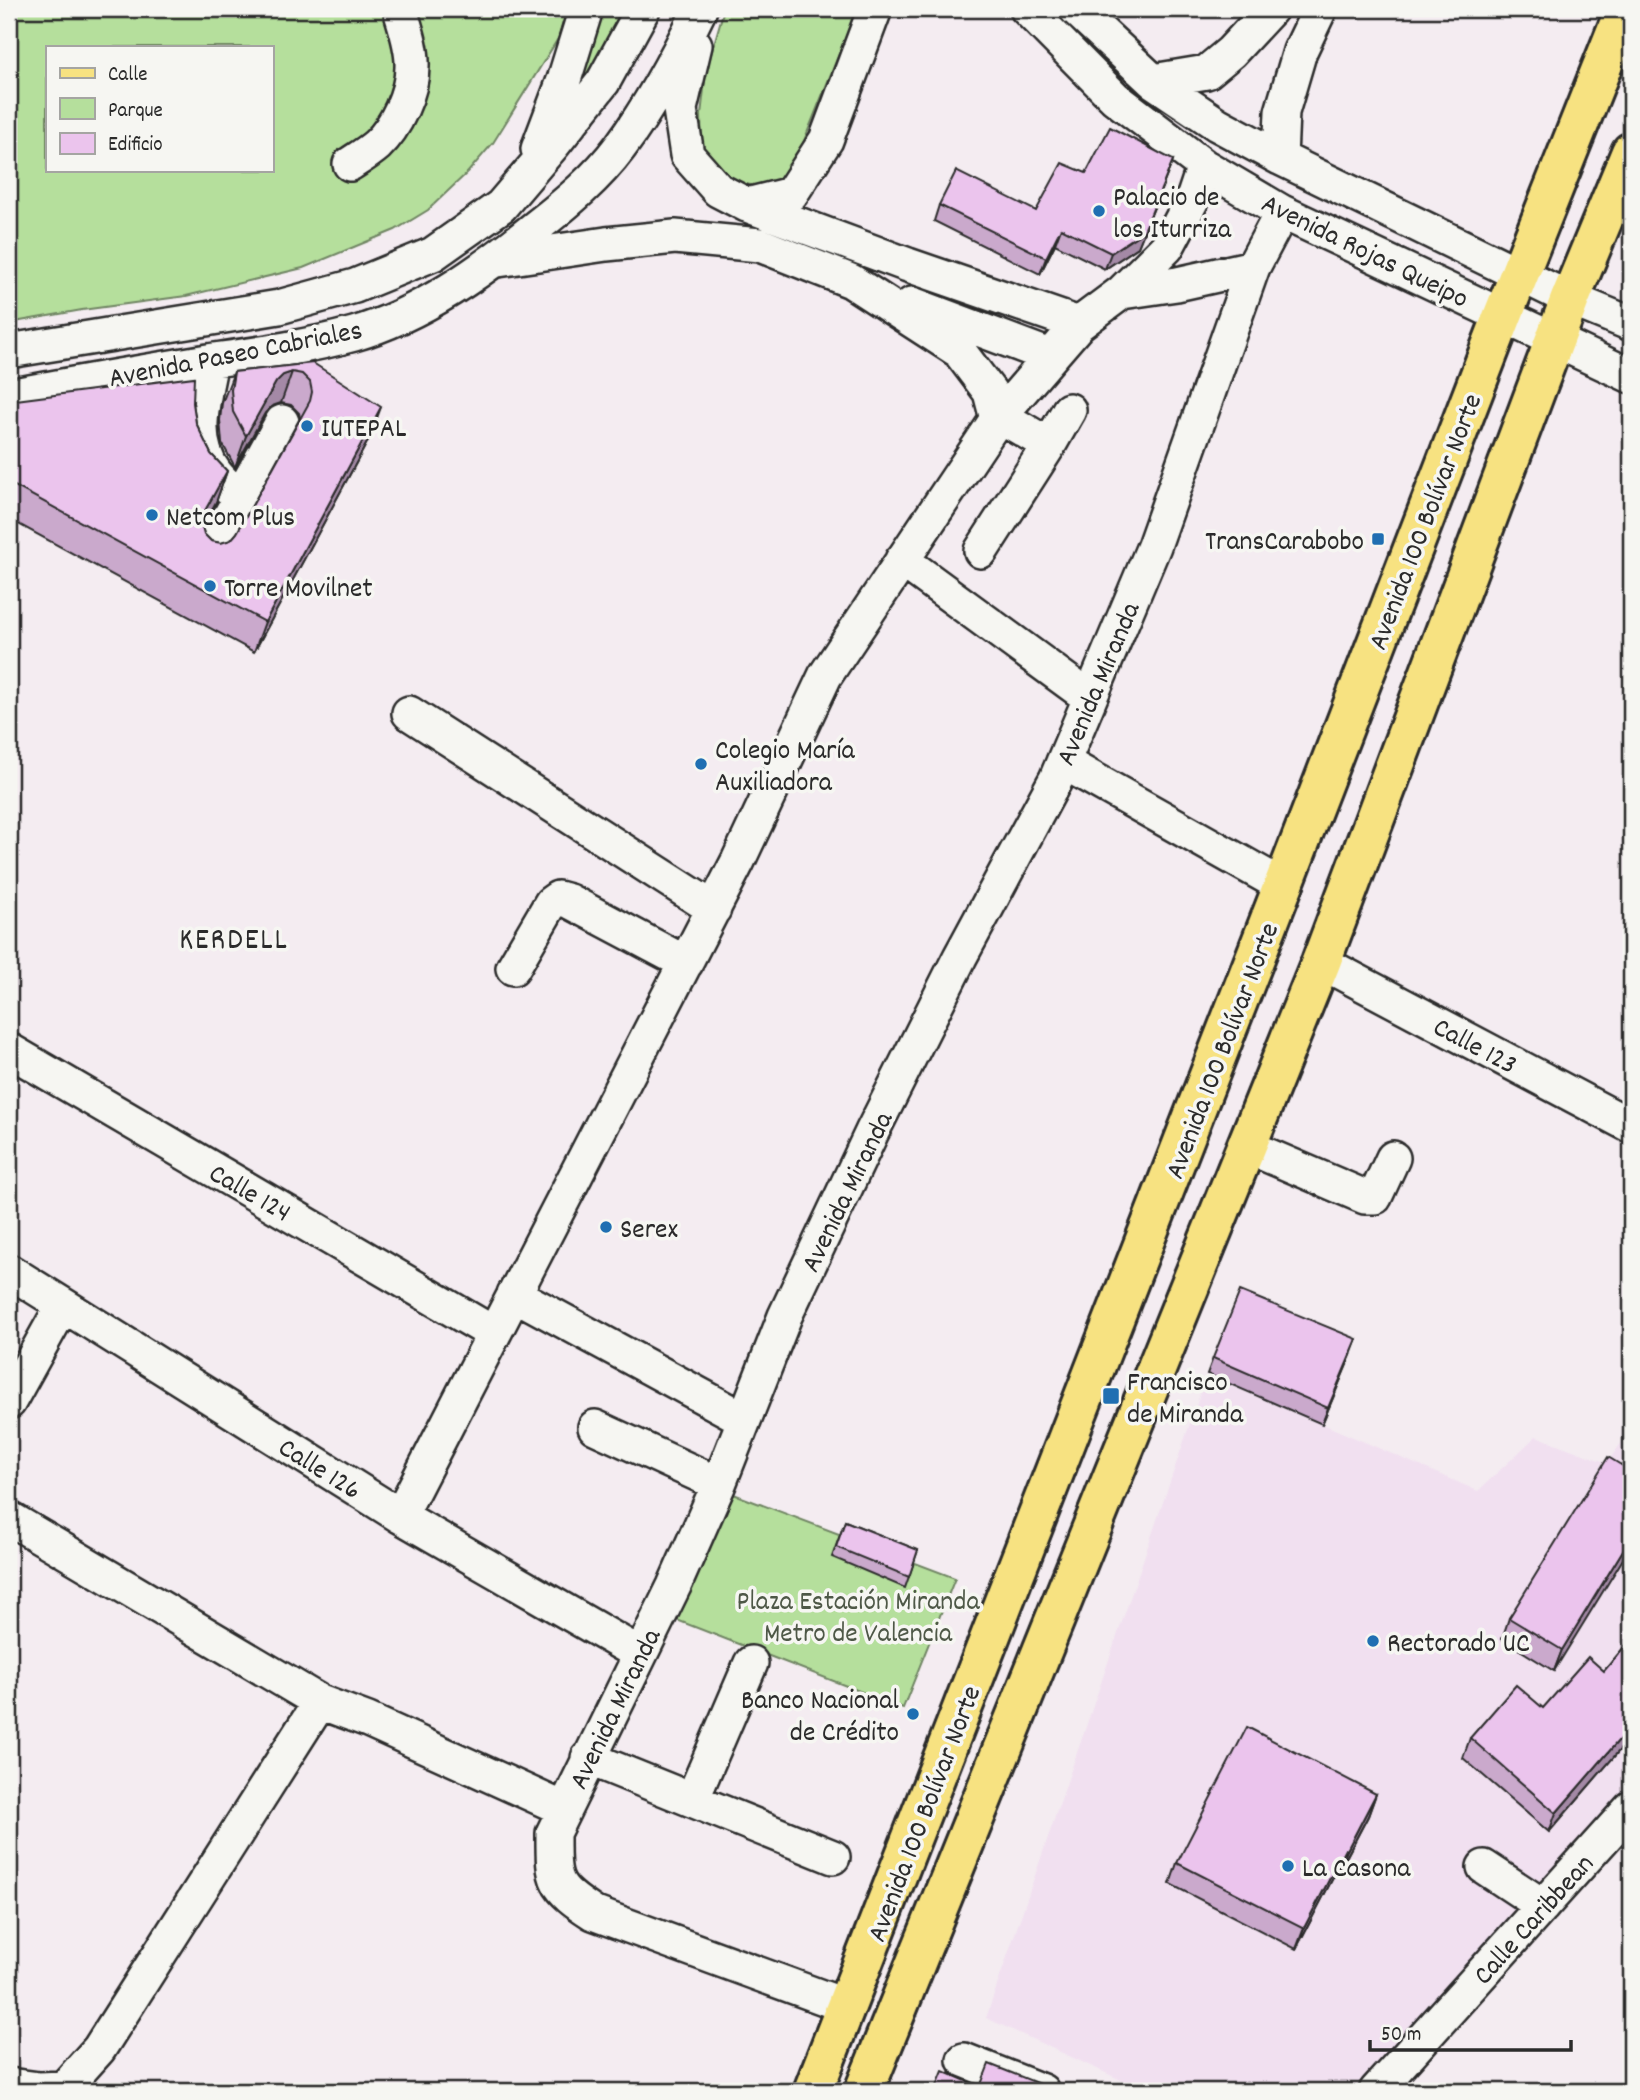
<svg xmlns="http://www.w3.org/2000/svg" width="1640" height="2100" font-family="Dekko,sans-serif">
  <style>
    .built { fill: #f1e0f0 }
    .green { fill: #b5df9c; stroke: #708564; stroke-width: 2; fill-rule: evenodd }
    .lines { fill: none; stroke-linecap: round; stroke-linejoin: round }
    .minor-casing { stroke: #2b2b2b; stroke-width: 38 }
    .major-casing { stroke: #2b2b2b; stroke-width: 44 }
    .minor { stroke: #f6f6f2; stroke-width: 33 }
    .major { stroke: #f7e281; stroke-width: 38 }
    .wall { fill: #caa9cc; stroke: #2b2b2b; stroke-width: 2 }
    .shaded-wall { fill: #a489a6; stroke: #2b2b2b; stroke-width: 2 }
    .building { fill: #ebc4ed; stroke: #2b2b2b; stroke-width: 2 }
    .poi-dot { fill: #1f6fb2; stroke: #f6f6f2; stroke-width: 2.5 }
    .labels { text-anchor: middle; stroke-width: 7; stroke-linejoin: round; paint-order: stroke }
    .poi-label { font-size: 28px; fill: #2b2b2b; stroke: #f6f6f2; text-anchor: start }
    .street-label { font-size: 28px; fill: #2b2b2b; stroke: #f6f6f2 }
    .park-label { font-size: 28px; fill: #4e5847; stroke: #f6f6f2 }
    .neighbourhood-label { font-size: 30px; letter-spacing: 2px; fill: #2b2b2b; stroke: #f6f6f2 }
  </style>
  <rect width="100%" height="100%" fill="#f4ecf1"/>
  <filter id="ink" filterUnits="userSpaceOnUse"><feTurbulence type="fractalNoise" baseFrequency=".0143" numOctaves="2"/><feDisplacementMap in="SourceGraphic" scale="14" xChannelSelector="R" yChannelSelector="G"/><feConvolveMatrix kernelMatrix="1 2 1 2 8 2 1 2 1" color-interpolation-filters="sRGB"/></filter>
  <g filter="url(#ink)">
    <!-- built -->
    <path class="built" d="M 1207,1374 L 1478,1491 L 1536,1436 L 1607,1463 L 1631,1429 L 1631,1791 L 1357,2091 L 1145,2091 L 986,2018 Z"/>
    <!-- green -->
    <path class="green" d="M 9,9 L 567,9 L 559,37 L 493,143 L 468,172 L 428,210 L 395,230 L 303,268 L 186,296 L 82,310 L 9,323 ZM 47,47 L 271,47 L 271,170 L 47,170 Z
      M 595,9 L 622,9 L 595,64 L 581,84 Z
      M 724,9 L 857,9 L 799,153 L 782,177 L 766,188 C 735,184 724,175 702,153 L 701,115 L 706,72 Z
      M 723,1490 L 955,1578 L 903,1708 L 669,1617 Z"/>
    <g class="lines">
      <defs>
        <path id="minor" d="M 1027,9 L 1115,98 L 1204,166 L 1282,212 L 1631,376
          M 1076,9 L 1153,81 L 1217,124 L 1280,158 L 1570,299 L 1631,324
          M 695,45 L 680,109 L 687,155 L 718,190 L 747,205 L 908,265 L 1079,324
          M 1153,81 L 1207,72 L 1231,52 L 1271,9
          M 538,149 L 564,80 L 586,9
          M 1280,158 L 1282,112 L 1300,51 L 1320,9
          M 350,164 C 359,158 369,152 377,145 C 396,127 412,93 412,67 C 413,48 405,27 400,9
          M 747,205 L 791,194 L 826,140 L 875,9
          M 498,260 L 606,244 L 675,237 L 760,245 L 851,281 L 959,351 L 990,392 L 997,419
          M 1122,292 L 1177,284 L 1253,267
          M 912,304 L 1050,356
          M 9,351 L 279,307 L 355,286 L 433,254 L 501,206 L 553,145 L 603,82 L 643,9
          M 9,396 C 75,383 141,372 208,361 C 256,354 307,347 354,334 C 422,314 482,271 536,227 C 567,203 597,178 620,147 C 652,104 677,57 700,9
          M 1049,445 L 1069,410
          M 240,498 L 282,422
          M 981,551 L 1049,445 L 1000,416
          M 209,554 L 240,498 C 232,490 223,483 216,474 C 190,440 204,399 211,361
          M 902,560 L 1090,698
          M 409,713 L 714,909
          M 1063,762 L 1283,886
          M 1321,962 L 1631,1126
          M 513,968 L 551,903 L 558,898 L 569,901 L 686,963
          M 9,1050 L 493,1333
          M 1246,1146 L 1365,1197 L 1375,1197 L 1393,1158
          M 9,1271 L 400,1516 L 640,1654
          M 514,1294 L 744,1419
          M 9,1402 L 63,1305
          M 595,1427 L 719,1484
          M 400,1516 L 738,861 L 825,676 L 997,419 L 1079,324 L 1122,292 L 1167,247 L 1194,196 L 1204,166
          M 9,1518 L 320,1702 L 368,1720 L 564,1809
          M 588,1758 L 833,1857
          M 692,1800 L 751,1663
          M 1484,1867 L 1543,1906
          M 846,2006 L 593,1913 C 552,1886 553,1881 553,1833 L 674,1586 L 719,1484 L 785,1316 L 872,1132 L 960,957 L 1056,779 L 1154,546 L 1253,267 L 1282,212
          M 964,2060 L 1042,2091
          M 9,2085 L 39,2089 L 64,2088 L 99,2049 L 320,1702
          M 1376,2091 L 1631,1808"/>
        <path id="major" d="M 813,2091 L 1283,886 L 1503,315 L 1625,9
          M 864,2091 L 1321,962 L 1570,299 L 1631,152"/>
      </defs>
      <!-- minor casing -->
      <use href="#minor" class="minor-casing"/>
      <!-- major casing -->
      <use href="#major" class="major-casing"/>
      <!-- minor -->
      <use href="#minor" class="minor"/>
      <!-- major -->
      <use href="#major" class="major"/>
    </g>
    <!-- wall -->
    <path class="wall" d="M 1173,160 L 1138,247 L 1105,269 L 1055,244 L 1040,274 L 934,221 L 939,205 L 1036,211 L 1086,173 Z
      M 313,363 L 370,437 L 254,652 L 9,519 L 9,403 L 193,403 L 196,423 L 211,454 L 227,471 L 216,502 L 202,527 L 204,534 L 211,541 L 221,543 L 231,540 L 237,533 L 300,418 L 299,413 L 291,405 L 281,403 L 272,406 L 265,413 L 235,467 L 222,443 L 220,420 L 222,403 L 234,372 Z
      M 1351,1355 L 1322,1424 L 1207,1374 L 1213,1358 Z
      M 1631,1471 L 1554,1671 L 1502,1639 L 1509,1618 Z
      M 845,1521 L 918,1550 L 905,1588 L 832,1557 Z
      M 1631,1639 L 1631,1737 L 1549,1832 L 1463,1758 L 1470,1738 L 1543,1708 L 1604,1671 Z
      M 1376,1794 L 1368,1816 L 1339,1871 L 1337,1870 L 1296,1949 L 1170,1884 L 1177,1863 Z"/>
    <!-- shaded-wall -->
    <path class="shaded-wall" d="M 1173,160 L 1138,247 L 1105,269 L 1111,253 Z
      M 1061,228 L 1055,244 L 1040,274 L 1046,258 Z
      M 292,372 L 281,403 L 272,406 L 265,413 L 235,467 L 246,436 L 276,382 L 283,375 Z
      M 381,407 L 370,437 L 254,652 L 265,622 Z
      M 227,471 L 216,502 L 192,545 L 203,514 Z
      M 1357,1339 L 1351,1355 L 1322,1424 L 1328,1408 Z
      M 1631,1537 L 1631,1546 L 1554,1671 L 1562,1650 Z
      M 1631,1726 L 1631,1737 L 1549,1832 L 1556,1813 Z
      M 1376,1794 L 1368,1816 L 1339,1871 L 1347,1850 Z
      M 1345,1849 L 1337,1870 L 1296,1949 L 1304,1928 Z"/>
    <!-- building -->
    <path class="building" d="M 1110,127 L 1173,160 L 1144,231 L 1111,253 L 1061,228 L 1046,258 L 939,205 L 956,171 L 1036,211 L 1062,163 L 1086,173 Z
      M 313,363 L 381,407 L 265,622 L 9,483 L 9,403 L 16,400 L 194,377 L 193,403 L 196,423 L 211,454 L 227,471 L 203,514 L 201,523 L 204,534 L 211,541 L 221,543 L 231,540 L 237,533 L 310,401 L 312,392 L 310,382 L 302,374 L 292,372 L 283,375 L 276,382 L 246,436 L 233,412 L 231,390 L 234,372 Z
      M 1240,1291 L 1357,1339 L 1328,1408 L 1213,1358 Z
      M 1608,1457 L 1631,1471 L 1631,1537 L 1562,1650 L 1509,1618 Z
      M 845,1521 L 918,1550 L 909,1577 L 836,1547 Z
      M 1631,1639 L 1631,1726 L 1556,1813 L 1470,1738 L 1516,1685 L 1543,1708 L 1588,1657 L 1604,1671 Z
      M 1247,1727 L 1376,1794 L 1347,1850 L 1345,1849 L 1304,1928 L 1177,1863 Z
      M 989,2064 L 1057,2091 L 935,2091 L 943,2071 L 980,2087 Z"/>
  </g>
  <!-- markers -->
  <g class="poi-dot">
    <circle cx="1099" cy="211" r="7"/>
    <circle cx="307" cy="426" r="7"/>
    <circle cx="152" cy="515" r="7"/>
    <rect x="1371" y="532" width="14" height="14" rx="3.5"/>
    <circle cx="210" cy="586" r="7"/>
    <circle cx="701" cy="764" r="7"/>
    <circle cx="606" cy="1227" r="7"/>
    <rect x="1102" y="1387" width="18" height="18" rx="3.5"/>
    <circle cx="1373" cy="1641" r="7"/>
    <circle cx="913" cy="1714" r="7"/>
    <circle cx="1288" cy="1866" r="7"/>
  </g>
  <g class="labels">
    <!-- poi labels -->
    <g class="poi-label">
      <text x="1113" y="205">Palacio de<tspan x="1113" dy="32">los Iturriza</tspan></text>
      <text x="321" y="436">IUTEPAL</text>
      <text x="166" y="525">Netcom Plus</text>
      <text x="1364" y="549" text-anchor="end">TransCarabobo</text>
      <text x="224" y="596">Torre Movilnet</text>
      <text x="715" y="758">Colegio María<tspan x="715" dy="32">Auxiliadora</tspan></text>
      <text x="620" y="1237">Serex</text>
      <text x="1127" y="1390">Francisco<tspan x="1127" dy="32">de Miranda</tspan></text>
      <text x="1387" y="1651">Rectorado UC</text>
      <text x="899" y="1708" text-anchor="end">Banco Nacional<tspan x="899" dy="32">de Crédito</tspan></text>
      <text x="1302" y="1876">La Casona</text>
    </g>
    <!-- street labels -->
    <g class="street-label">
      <text transform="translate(1366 249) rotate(26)" y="10">Avenida Rojas Queipo</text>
      <text transform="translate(235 352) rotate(-11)" y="10">Avenida Paseo Cabriales</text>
      <text transform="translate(1423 521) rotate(-69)" y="10">Avenida 100 Bolívar Norte</text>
      <text transform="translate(1096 683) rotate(-67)" y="10">Avenida Miranda</text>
      <text transform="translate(1476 1044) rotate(28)" y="10">Calle 123</text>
      <text transform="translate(1220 1050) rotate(-69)" y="10">Avenida 100 Bolívar Norte</text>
      <text transform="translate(251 1191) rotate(30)" y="10">Calle 124</text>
      <text transform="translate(845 1191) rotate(-64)" y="10">Avenida Miranda</text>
      <text transform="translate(321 1467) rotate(32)" y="10">Calle 126</text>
      <text transform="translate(613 1708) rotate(-64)" y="10">Avenida Miranda</text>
      <text transform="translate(922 1813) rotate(-69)" y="10">Avenida 100 Bolívar Norte</text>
      <text transform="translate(1532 1918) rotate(-48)" y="10">Calle Caribbean</text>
    </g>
    <!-- park labels -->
    <g class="park-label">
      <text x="858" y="1609">Plaza Estación Miranda<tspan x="858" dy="32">Metro de Valencia</tspan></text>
    </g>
    <!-- neighbourhood labels -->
    <g class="neighbourhood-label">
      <text x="234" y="948">KERDELL</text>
    </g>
  </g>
  <!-- margin -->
  <rect width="1640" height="2100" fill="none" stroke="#f6f6f2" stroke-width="35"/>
  <rect x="18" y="18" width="1605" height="2065" fill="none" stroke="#2b2b2b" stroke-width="2.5" filter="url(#ink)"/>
  <!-- legend -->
  <rect x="46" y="46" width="228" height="126" fill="#f6f6f2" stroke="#a5a5a2" stroke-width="2"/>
  <rect x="60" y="68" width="35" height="10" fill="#f7e281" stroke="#a5a5a2" stroke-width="2"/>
  <text x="108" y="80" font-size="21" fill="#2b2b2b">Calle</text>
  <rect x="60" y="98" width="35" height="21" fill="#b5df9c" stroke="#a5a5a2" stroke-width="2"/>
  <text x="108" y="116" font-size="21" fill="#2b2b2b">Parque</text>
  <rect x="60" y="133" width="35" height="21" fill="#ebc4ed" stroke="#a5a5a2" stroke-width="2"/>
  <text x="108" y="150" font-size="21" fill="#2b2b2b">Edificio</text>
  <!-- scale -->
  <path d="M1370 2040v10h201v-10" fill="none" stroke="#2b2b2b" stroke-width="3.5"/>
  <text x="1381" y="2040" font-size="21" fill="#2b2b2b" stroke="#f6f6f2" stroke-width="5" paint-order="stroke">50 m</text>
</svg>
